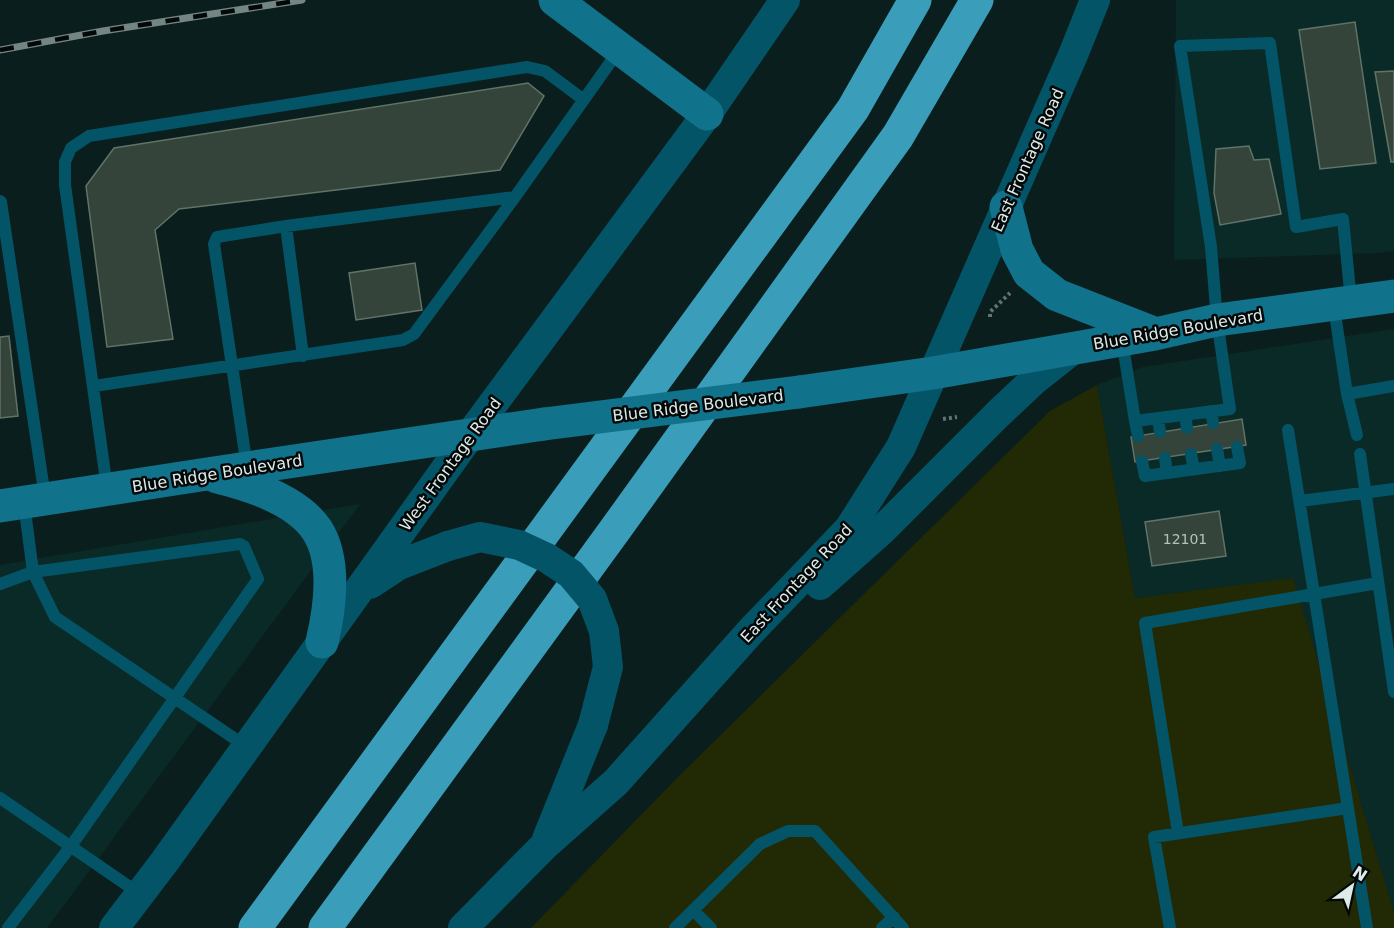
<svg xmlns="http://www.w3.org/2000/svg" width="1394" height="928" font-family="'DejaVu Sans',sans-serif">
  <style>
    .built { fill: #0a2a27 }
    .green { fill: #212a04 }
    .building { fill: #35443a; stroke: #617266; stroke-width: 1.5 }
    .lines { fill: none; stroke-linecap: round; stroke-linejoin: round }
    .path { stroke: #627371; stroke-width: 4; stroke-dasharray: 3 3; stroke-linecap: butt }
    .service { stroke: #045468; stroke-width: 12 }
    .tertiary { stroke: #045468; stroke-width: 30 }
    .secondary { stroke: #10728b; stroke-width: 33 }
    .motorway { stroke: #3a9dba; stroke-width: 33 }
    .rail-casing { stroke: #748583; stroke-width: 7 }
    .rail { stroke: #020707; stroke-width: 4.5; stroke-dasharray: 14; stroke-linecap: butt }
    .tertiary-bridge { stroke: #045468; stroke-width: 30 }
    .secondary-bridge { stroke: #10728b; stroke-width: 33 }
    .labels { text-anchor: middle; stroke-width: 5; stroke-linejoin: round; paint-order: stroke }
    .number-label { font-size: 14px; fill: #b3c0bc }
    .street-label { font-size: 16px; fill: #ddeae8; stroke: #020707 }
  </style>
  <rect width="100%" height="100%" fill="#0a1f1d"/>
  <!-- built -->
  <path class="built" d="M 1176,0 L 1394,0 L 1394,251 L 1377,253 L 1174,260 Z
    M 1394,329 L 1394,912 L 1293,579 L 1135,598 L 1097,385 L 1143,367 Z
    M 360,504 L 47,928 L 0,928 L 0,565 Z"/>
  <!-- green -->
  <path class="green" d="M 1097,385 L 1135,598 L 1293,578 L 1394,912 L 1394,928 L 531,928 L 678,777 L 1050,411 Z"/>
  <!-- building -->
  <path class="building" d="M 1355,22 L 1376,163 L 1320,169 L 1299,30 Z
    M 1394,71 L 1394,162 L 1391,162 L 1375,72 Z
    M 528,83 L 544,96 L 500,170 L 179,209 L 155,230 L 173,339 L 107,347 L 86,186 L 114,148 Z
    M 1249,146 L 1254,160 L 1269,159 L 1281,214 L 1220,225 L 1214,193 L 1216,149 Z
    M 415,263 L 422,310 L 356,320 L 349,273 Z
    M 9,336 L 18,416 L 0,418 L 0,337 Z
    M 1242,419 L 1246,445 L 1135,462 L 1131,437 Z
    M 1219,511 L 1226,556 L 1152,566 L 1145,522 Z"/>
  <g class="lines">
    <!-- path -->
    <path class="path" d="M 990,317 L 990,312 L 1010,293
      M 943,419 L 957,417"/>
    <!-- service -->
    <path class="service" d="M 0,201 L 1,202 L 45,497
      M 286,226 L 303,356
      M 1334,307 L 1347,394 L 1357,435
      M 1122,340 L 1135,421 L 1230,409 L 1217,320 L 1211,247 L 1180,46 L 1270,43 L 1296,227 L 1343,219 L 1351,301
      M 94,386 L 403,340 L 414,334 L 515,197
      M 1347,394 L 1394,386
      M 1211,411 L 1213,423
      M 1185,415 L 1187,428
      M 1158,418 L 1160,432
      M 1135,421 L 1138,436
      M 1288,430 L 1348,808
      M 1217,449 L 1220,466
      M 1191,454 L 1194,469
      M 1360,454 L 1394,692
      M 1165,458 L 1167,473
      M 1142,461 L 1145,476 L 1240,463 L 1237,447
      M 247,467 L 214,244 L 217,237 L 286,226 L 515,197 L 619,50
      M 107,488 L 65,185 L 65,162 L 71,148 L 89,136 L 527,67 L 545,71 L 584,100
      M 1300,501 L 1394,489
      M 24,503 L 33,572 L 55,617 L 247,747
      M 0,584 L 33,572 L 240,544 L 244,546 L 258,579 L 71,846 L 8,928
      M 0,798 L 140,894
      M 1178,833 L 1145,623 L 1378,583
      M 693,910 L 711,928
      M 675,928 L 760,844 L 788,831 L 815,831 L 903,928
      M 882,928 L 894,917
      M 1170,928 L 1154,837 L 1348,808 L 1367,928"/>
    <!-- tertiary -->
    <path class="tertiary" d="M 370,584 L 399,565 L 448,546
      M 820,585 L 882,530 L 998,414 L 1033,381 L 1076,347
      M 547,839 L 593,725
      M 114,928 L 165,861 L 470,435 L 707,114 L 785,0
      M 463,928 L 545,845 L 616,782 L 751,631 L 849,529 L 901,447 L 1073,55 L 1095,0"/>
    <!-- secondary -->
    <path class="secondary" d="M 555,0 L 707,114
      M 1006,207 L 1017,250 L 1029,273 L 1057,295 L 1154,333
      M 799,392 L 933,373 L 1155,334 L 1217,320 L 1394,296
      M 217,477 C 250,485 297,500 317,530 C 337,561 330,608 322,642
      M 0,506 L 207,474 L 544,424"/>
    <!-- motorway -->
    <path class="motorway" d="M 255,928 L 853,109 L 915,0
      M 325,928 L 617,527 L 898,136 L 977,0"/>
    <defs>
      <path id="rail" d="M 0,50 L 103,31 L 302,0"/>
    </defs>
    <!-- rail casing -->
    <use href="#rail" class="rail-casing"/>
    <!-- rail -->
    <use href="#rail" class="rail"/>
    <!-- tertiary-bridge -->
    <path class="tertiary-bridge" d="M 448,546 L 480,537 L 519,545 L 547,558 L 571,574 L 592,599 L 604,631 L 608,667 L 593,725"/>
    <!-- secondary-bridge -->
    <path class="secondary-bridge" d="M 544,424 L 799,392"/>
  </g>
  <g class="labels">
    <!-- number labels -->
    <g class="number-label">
      <text x="1185" y="544">12101</text>
    </g>
    <!-- street labels -->
    <g class="street-label">
      <text transform="translate(1027 160) rotate(-66)" y="6">East Frontage Road</text>
      <text transform="translate(1178 329) rotate(-10)" y="6">Blue Ridge Boulevard</text>
      <text transform="translate(698 405) rotate(-7)" y="6">Blue Ridge Boulevard</text>
      <text transform="translate(450 464) rotate(-54)" y="6">West Frontage Road</text>
      <text transform="translate(217 473) rotate(-9)" y="6">Blue Ridge Boulevard</text>
      <text transform="translate(796 583) rotate(-47)" y="6">East Frontage Road</text>
    </g>
  </g>
  <!-- north arrow -->
  <g transform="translate(1352 886) rotate(33)" stroke="#020707" stroke-width="4.5" paint-order="stroke">
  <path d="M0-4.5L10 22L0 15L-10 22Z" fill="#ddeae8"/>
  <text y="-9" font-size="16" font-weight="bold" text-anchor="middle" fill="#ddeae8">N</text>
  </g>
</svg>
